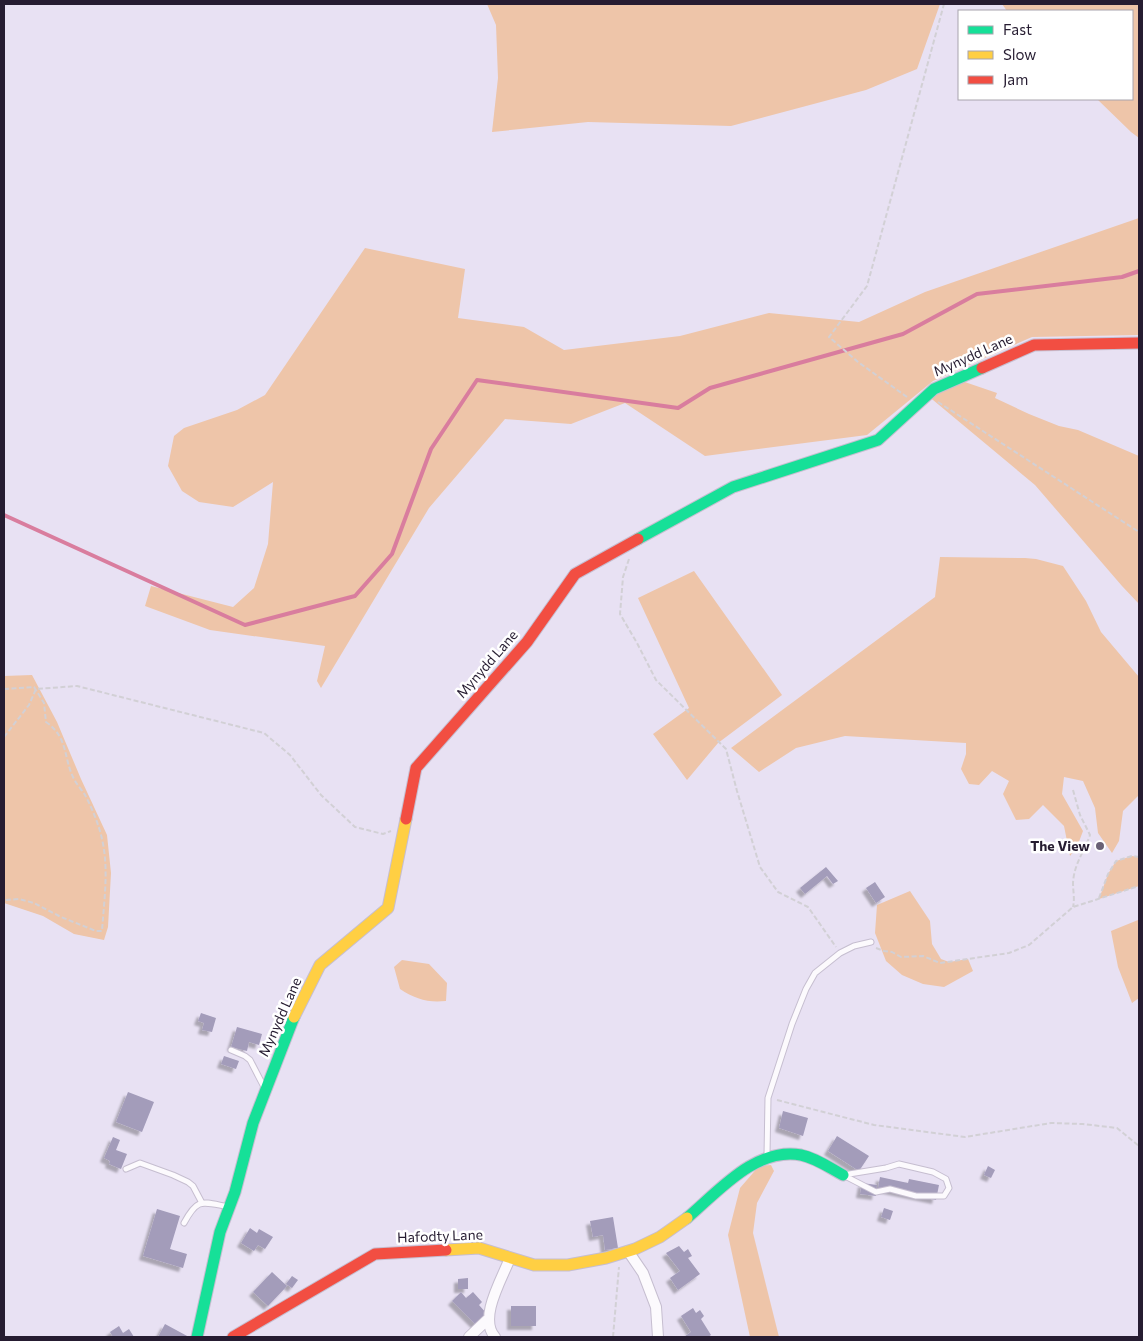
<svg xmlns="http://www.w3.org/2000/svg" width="1143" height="1341" font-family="Commissioner,sans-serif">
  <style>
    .green { fill: #eec5a9 }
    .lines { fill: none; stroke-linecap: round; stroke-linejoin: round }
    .stream { stroke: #d97d9e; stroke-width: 4 }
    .building { fill: #a39cba; filter: url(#shadow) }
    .lane-casing { stroke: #c6bed0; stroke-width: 7 }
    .street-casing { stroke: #c6bed0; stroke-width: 12 }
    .fast-casing { stroke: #c6bed0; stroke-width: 13 }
    .slow-casing { stroke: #c6bed0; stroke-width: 13 }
    .jam-casing { stroke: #c6bed0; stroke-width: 13 }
    .path { stroke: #d2d0d5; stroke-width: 2; stroke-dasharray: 5 2.5; stroke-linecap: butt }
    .lane { stroke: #fcfafd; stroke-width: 5 }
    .street { stroke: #fcfafd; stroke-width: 10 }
    .fast { stroke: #16e098; stroke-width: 11 }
    .slow { stroke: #ffcf43; stroke-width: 11 }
    .jam { stroke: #f24e42; stroke-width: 11 }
    .poi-dot { fill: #6a6175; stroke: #fff; stroke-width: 2 }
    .labels { text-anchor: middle; stroke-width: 5; stroke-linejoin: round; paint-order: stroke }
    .street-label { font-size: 14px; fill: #261c31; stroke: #fff }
    .poi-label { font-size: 14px; font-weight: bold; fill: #261c31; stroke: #fff; text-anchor: end }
  </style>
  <defs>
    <filter id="shadow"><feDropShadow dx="-4" dy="4" stdDeviation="1" flood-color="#0004"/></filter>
  </defs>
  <rect width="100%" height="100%" fill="#e8e1f3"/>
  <!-- green -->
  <path class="green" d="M 487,4 L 940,4 L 917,69 L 866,90 L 731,126 L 588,122 L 492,132 L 498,78 L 496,25 Z
    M 1002,4 L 1139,4 L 1139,138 L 1131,132 L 1097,99 L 1132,99 L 1132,11 L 1007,11 Z
    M 1139,218 L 1139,335 L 1032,337 L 933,381 L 867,435 L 705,456 L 625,403 L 571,424 L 505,419 L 429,508 L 321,688 L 317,681 L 325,646 L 210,630 L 145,606 L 151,586 L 233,607 L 254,588 L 268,544 L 273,482 L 233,507 L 199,502 L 182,491 L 168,466 L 174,436 L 184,428 L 237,410 L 265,395 L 365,248 L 465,269 L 458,318 L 524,327 L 564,350 L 680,336 L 769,313 L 859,322 L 925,292 Z
    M 956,379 L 997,393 L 995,398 L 1029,414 L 1059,426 L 1078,430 L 1139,456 L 1139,604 L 1122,586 L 1035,485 L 927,395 Z
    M 940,557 L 1025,558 L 1036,559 L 1063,566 L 1086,601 L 1101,632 L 1139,677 L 1139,795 L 1123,811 L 1119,841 L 1112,853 L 1098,833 L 1095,808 L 1083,781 L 1064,777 L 1062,794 L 1083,831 L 1077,847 L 1070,856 L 1064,826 L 1043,805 L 1029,819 L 1016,820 L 1003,794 L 1009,781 L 992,771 L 979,785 L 969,784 L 961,769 L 966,754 L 966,743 L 845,736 L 796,748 L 759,772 L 731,748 L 935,597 Z
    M 694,571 L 782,695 L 718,743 L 687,780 L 653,734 L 689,708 L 638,598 Z
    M 32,675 L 57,722 L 81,779 L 107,835 L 111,873 L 108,927 L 104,940 L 74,934 L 43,916 L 4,903 L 4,676 Z
    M 1132,856 L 1139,857 L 1139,886 L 1099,899 L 1108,874 L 1116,861 Z
    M 910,891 L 930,921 L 932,944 L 941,959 L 949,962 L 968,959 L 973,971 L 944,987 L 923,984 L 902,975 L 886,961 L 875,933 L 877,905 Z
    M 1138,920 L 1139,998 L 1132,1003 L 1118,967 L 1111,931 Z
    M 402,960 L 429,964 L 447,983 L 446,1001 C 428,1003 415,999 400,989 L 394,967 Z
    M 771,1165 L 774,1171 L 757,1203 L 753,1233 L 779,1337 L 750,1337 L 728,1235 L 740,1188 L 759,1166 Z"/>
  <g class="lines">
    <!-- stream -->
    <path class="stream" d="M 4,515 L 245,625 L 355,596 L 392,554 L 431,449 L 477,380 L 678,408 L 710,388 L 903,334 L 977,294 L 1122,277 L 1139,271"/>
  </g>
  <!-- building -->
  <path class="building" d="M 826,867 L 838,881 L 833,884 L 827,876 L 805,894 L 800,888 Z
    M 875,882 L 885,897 L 876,903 L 866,888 Z
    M 201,1013 L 216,1018 L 212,1032 L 202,1030 L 204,1023 L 198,1021 Z
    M 237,1027 L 262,1034 L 259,1045 L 249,1042 L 247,1051 L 231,1047 Z
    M 224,1056 L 239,1061 L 236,1069 L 221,1064 Z
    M 128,1092 L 154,1102 L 142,1132 L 116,1122 Z
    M 783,1111 L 808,1118 L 803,1136 L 779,1128 Z
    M 837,1136 L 869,1156 L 859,1171 L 828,1151 Z
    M 113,1137 L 120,1140 L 116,1150 L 127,1154 L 121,1169 L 109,1164 L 110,1161 L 104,1158 Z
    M 988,1166 L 995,1170 L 991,1178 L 984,1175 Z
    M 880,1177 L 908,1183 L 909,1179 L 939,1185 L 936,1200 L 878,1188 Z
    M 862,1183 L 877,1185 L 876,1196 L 860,1194 Z
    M 884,1208 L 893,1211 L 890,1220 L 881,1217 Z
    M 157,1209 L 180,1216 L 170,1249 L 187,1254 L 183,1268 L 143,1256 Z
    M 613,1217 L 618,1248 L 605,1250 L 603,1235 L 593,1237 L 590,1221 Z
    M 250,1228 L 257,1233 L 259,1229 L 273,1237 L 265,1249 L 258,1245 L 254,1251 L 241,1243 Z
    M 679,1246 L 684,1252 L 688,1249 L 692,1256 L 688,1258 L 700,1274 L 678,1290 L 670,1278 L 680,1271 L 666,1253 Z
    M 272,1272 L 287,1286 L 268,1306 L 253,1292 Z
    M 292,1276 L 298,1280 L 292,1288 L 286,1284 Z
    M 468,1278 L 468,1289 L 458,1289 L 458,1279 Z
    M 461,1292 L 466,1298 L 473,1292 L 482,1302 L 479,1305 L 487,1314 L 476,1325 L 452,1301 Z
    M 511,1306 L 536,1306 L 536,1326 L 511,1326 Z
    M 693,1308 L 696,1313 L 700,1310 L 704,1316 L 701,1319 L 711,1335 L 708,1337 L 684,1337 L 691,1332 L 681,1316 Z
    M 165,1324 L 189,1337 L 158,1337 Z
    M 119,1326 L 123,1333 L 129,1329 L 134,1337 L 113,1337 L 110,1332 Z"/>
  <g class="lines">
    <defs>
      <path id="lane" d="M 231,1050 L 245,1056 L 250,1060 L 264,1087
        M 767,1155 L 768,1098 L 792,1024 L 806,989 L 815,973 L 840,953 L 854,946 L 871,942
        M 899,1164 L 933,1172 L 946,1179 L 949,1188 L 944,1196 L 916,1196 L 890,1189 L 876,1192 L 843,1175 L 886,1168 Z
        M 126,1169 L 140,1163 L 173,1175 L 188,1182 L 193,1186 L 202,1203
        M 184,1223 C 198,1197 202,1202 229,1207"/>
      <path id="street" d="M 628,1251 L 643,1273 L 656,1307 L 658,1337
        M 469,1337 L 487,1320
        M 495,1337 C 478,1318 502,1279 510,1258"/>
      <path id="fast" d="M 638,539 L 733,487 L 878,440 L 934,389 L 982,368
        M 687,1218 C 719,1191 755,1147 801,1155 C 816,1158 830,1168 843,1175
        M 197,1337 L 220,1232 L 235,1192 L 253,1123 L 294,1017"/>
      <path id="slow" d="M 294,1017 L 320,965 L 388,908 L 406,819
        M 446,1250 L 479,1248 L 534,1265 L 568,1265 L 606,1258 L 635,1249 L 660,1237 L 687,1218"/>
      <path id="jam" d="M 982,368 L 1034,345 L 1139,343
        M 406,819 L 416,768 L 527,642 L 575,574 L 638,539
        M 233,1337 L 375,1254 L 446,1250"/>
    </defs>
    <!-- lane casing -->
    <use href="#lane" class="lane-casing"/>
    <!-- street casing -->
    <use href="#street" class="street-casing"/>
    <!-- fast casing -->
    <use href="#fast" class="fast-casing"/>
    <!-- slow casing -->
    <use href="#slow" class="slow-casing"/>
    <!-- jam casing -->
    <use href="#jam" class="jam-casing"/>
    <!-- path -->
    <path class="path" d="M 907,397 L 858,362 L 829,337 L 867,286 L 944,4
      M 938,402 L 1139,532
      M 629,559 L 623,577 L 620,614 L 637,643 L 656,680 L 726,749 L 737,791 L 760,867 L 778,892 L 808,907 L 836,947
      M 4,689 L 34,687 L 44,703 L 46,722 C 69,738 63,758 74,779 C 77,785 82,790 85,795 C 92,808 99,825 102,839 C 109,869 104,901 102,931 L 96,931 L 61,917 L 34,903 L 19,899 L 4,900
      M 4,737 L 29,705 L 36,689 L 77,686 L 264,733 L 290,755 L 321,795 L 355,827 L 383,834 L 391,831
      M 1073,790 L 1080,815 L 1090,835 C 1084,852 1074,864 1073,883 C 1073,891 1075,899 1073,907
      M 1099,898 L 1108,874 L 1116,861 L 1132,856 L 1139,857
      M 876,948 L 884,951 L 892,952 L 901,957 L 923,956 L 940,963 L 1009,953 L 1029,945 L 1073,907 L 1139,886
      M 777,1100 L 874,1125 L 965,1137 L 1051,1123 L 1083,1124 L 1117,1128 L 1139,1146
      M 613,1337 L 619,1267"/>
    <!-- lane -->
    <use href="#lane" class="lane"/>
    <!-- street -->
    <use href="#street" class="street"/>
    <!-- fast -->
    <use href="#fast" class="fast"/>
    <!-- slow -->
    <use href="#slow" class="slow"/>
    <!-- jam -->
    <use href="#jam" class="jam"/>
  </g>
  <!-- markers -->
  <circle class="poi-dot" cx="1100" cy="846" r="5"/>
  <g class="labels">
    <!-- street labels -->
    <g class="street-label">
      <text transform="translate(973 355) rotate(-24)" y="5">Mynydd Lane</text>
      <text transform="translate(487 664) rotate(-49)" y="5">Mynydd Lane</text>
      <text transform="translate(280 1017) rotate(-66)" y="5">Mynydd Lane</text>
      <text transform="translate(440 1236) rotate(-2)" y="5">Hafodty Lane</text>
    </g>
    <!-- poi labels -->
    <g class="poi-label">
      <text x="1090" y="851">The View</text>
    </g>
  </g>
  <!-- border -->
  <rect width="1143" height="1341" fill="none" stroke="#261c31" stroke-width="10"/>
  <!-- legend -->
  <rect x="958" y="10" width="175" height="90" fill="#ffffff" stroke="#a8a4ad"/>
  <rect x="968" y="26" width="25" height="8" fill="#16e098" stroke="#a8a4ad"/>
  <text x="1003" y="35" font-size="15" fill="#261c31">Fast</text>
  <rect x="968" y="51" width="25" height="8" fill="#ffcf43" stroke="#a8a4ad"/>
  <text x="1003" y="60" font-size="15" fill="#261c31">Slow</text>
  <rect x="968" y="76" width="25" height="8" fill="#f24e42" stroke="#a8a4ad"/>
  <text x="1003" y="85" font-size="15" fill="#261c31">Jam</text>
</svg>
